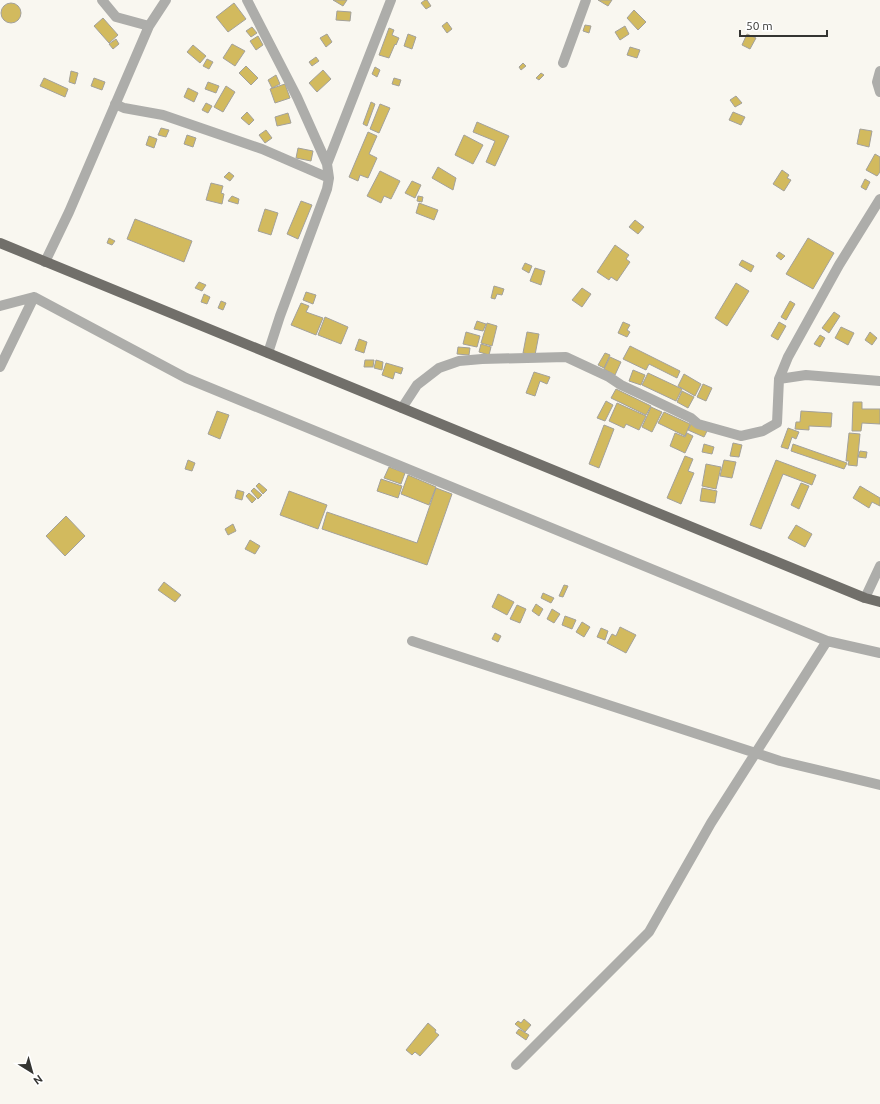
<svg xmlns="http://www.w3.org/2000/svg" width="880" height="1104" font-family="Ubuntu,sans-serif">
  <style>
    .building { fill: #d2ba5e; stroke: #a3a19b }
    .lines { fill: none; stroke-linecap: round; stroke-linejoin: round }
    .street { stroke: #adadaa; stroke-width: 10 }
    .primary { stroke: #716f6a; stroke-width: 10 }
  </style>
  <rect width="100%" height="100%" fill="#f9f7f0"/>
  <!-- building -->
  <path class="building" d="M 333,0 L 347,0 L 343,6 Z
    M 425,0 L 427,0 L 431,6 L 426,9 L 421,3 Z
    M 598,0 L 612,0 L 608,6 Z
    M1 13a10 10 0 1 1 20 0a10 10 0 1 1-20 0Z
    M 234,3 L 246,19 L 228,32 L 216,17 Z
    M 634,10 L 646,22 L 638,30 L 627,18 Z
    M 337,11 L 351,12 L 350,21 L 336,20 Z
    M 103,18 L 118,35 L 109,43 L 94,26 Z
    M 447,22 L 452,29 L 447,33 L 442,26 Z
    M 585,25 L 591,26 L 589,33 L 583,31 Z
    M 625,26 L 629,34 L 620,40 L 615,32 Z
    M 252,27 L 257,33 L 251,37 L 246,31 Z
    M 389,28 L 394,30 L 392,35 L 399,38 L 396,45 L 395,44 L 389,58 L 379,55 Z
    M 327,34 L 332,42 L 326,47 L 320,38 Z
    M 408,34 L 416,37 L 412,49 L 404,46 Z
    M 747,34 L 756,38 L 750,49 L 742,45 Z
    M 258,36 L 263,45 L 256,50 L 250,41 Z
    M 116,39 L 119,44 L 113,49 L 109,44 Z
    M 232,44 L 245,51 L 235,66 L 223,58 Z
    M 193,45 L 206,56 L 200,63 L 187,52 Z
    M 630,47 L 640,50 L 637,58 L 627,55 Z
    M 316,57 L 319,61 L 312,66 L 309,62 Z
    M 207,59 L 213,62 L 209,69 L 203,66 Z
    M 523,63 L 526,66 L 521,70 L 519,67 Z
    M 246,66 L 258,78 L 251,85 L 239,73 Z
    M 375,67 L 380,70 L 377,77 L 372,74 Z
    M 323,70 L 331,79 L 317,92 L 309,83 Z
    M 71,71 L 78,73 L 75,84 L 69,82 Z
    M 541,73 L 544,75 L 539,80 L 536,78 Z
    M 276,75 L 280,84 L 272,88 L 268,80 Z
    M 44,78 L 68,89 L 65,97 L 40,86 Z
    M 94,78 L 105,82 L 102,90 L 91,86 Z
    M 394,78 L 401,80 L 399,86 L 392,84 Z
    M 208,82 L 219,86 L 216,93 L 205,89 Z
    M 285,84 L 290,98 L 275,103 L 270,89 Z
    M 226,86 L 235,92 L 223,112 L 214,107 Z
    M 188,88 L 198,93 L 194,102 L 184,97 Z
    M 736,96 L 742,103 L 735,107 L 730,100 Z
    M 371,102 L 375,104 L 367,126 L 363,124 Z
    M 206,103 L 212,106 L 208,113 L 202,110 Z
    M 380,104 L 390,108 L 379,133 L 370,129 Z
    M 247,112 L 254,120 L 249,125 L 241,118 Z
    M 733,112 L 745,117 L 741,125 L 729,120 Z
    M 288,113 L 291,123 L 277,126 L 275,117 Z
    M 477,122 L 509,136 L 495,166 L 486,162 L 495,141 L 473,132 Z
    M 161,128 L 169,130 L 166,137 L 158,135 Z
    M 860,129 L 872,131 L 869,147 L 857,144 Z
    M 266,130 L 272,138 L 265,143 L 259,135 Z
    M 368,132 L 377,136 L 369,154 L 377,158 L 368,178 L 360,175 L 358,181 L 349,177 Z
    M 187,135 L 196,138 L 193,147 L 184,144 Z
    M 464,135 L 483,145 L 473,164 L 455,155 Z
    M 149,136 L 157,139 L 154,148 L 146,145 Z
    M 298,148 L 313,151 L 311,161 L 296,158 Z
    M 875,154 L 880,157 L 880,172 L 877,176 L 866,170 Z
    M 438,167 L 456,178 L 453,190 L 432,178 Z
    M 782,170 L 789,175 L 787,178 L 791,180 L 784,191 L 773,184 Z
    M 380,171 L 400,181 L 391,199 L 384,196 L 381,203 L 367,196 Z
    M 229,172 L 234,176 L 230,181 L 224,177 Z
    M 865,179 L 870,182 L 866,190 L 861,187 Z
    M 412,181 L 421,185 L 415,198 L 405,193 Z
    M 211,183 L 223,186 L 221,193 L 224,194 L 222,204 L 206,200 Z
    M 232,196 L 239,199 L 238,204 L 228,201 Z
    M 418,196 L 423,197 L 422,202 L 417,201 Z
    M 301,201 L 312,205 L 298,239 L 287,234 Z
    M 419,203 L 438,210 L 434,220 L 416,213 Z
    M 265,209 L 278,213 L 271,235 L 258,231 Z
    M 135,219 L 192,241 L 184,262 L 127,239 Z
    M 635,220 L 644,227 L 638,234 L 629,227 Z
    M 109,238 L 115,241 L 112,245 L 107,243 Z
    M 808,238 L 834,253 L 813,289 L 786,274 Z
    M 615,245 L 629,255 L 626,259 L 630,262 L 617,281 L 611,277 L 609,280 L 597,272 Z
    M 779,252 L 785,256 L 781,260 L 776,256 Z
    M 742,260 L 754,266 L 751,272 L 739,265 Z
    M 525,263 L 532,266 L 529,273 L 522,269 Z
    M 535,268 L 545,271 L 541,285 L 530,281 Z
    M 199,282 L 206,285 L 202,291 L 195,288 Z
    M 736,283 L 749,291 L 727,326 L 715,318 Z
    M 494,286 L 504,289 L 502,295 L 497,294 L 495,299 L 491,298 Z
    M 582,288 L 591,294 L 582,307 L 572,300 Z
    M 306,292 L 316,295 L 313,304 L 303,300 Z
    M 204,294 L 210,297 L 207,304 L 201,302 Z
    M 221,301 L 226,303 L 223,310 L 218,308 Z
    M 790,301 L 795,304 L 786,320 L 781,317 Z
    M 301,303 L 309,306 L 306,312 L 323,318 L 316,335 L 291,325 Z
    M 834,312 L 840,316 L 829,333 L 822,328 Z
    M 325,317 L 348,327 L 341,344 L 318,335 Z
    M 477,321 L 486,324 L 483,331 L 474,329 Z
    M 623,322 L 630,325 L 627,330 L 630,332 L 627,337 L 618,333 Z
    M 779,322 L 786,326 L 778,340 L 771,336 Z
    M 487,323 L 497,326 L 492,346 L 481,343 Z
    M 841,327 L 854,333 L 848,345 L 835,338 Z
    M 466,332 L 480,336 L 477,347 L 463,344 Z
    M 527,332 L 539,334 L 535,355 L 523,353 Z
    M 870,332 L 877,338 L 872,345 L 865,340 Z
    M 820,335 L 825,338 L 820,347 L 814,344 Z
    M 359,339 L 367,342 L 364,353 L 355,350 Z
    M 481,344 L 491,347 L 489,355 L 479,352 Z
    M 630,346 L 680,371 L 677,378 L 649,364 L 646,370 L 623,359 Z
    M 458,347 L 470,348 L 469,355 L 457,354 Z
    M 605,353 L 610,355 L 604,368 L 598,365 Z
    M 610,357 L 621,362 L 615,375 L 604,369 Z
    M 365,360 L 374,360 L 373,367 L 364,367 Z
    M 376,360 L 383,362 L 382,370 L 374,368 Z
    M 386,363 L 403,368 L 401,374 L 395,372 L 393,379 L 382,375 Z
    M 633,370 L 645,375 L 641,385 L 629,381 Z
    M 534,372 L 550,377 L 547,384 L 540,381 L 535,396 L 526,393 Z
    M 648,373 L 682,389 L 676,401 L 642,385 Z
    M 684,374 L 701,384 L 695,396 L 678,386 Z
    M 703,384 L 712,388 L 706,401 L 697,397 Z
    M 616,389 L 651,406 L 646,415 L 611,398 Z
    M 682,391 L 694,397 L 688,408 L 677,402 Z
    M 606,401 L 613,405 L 605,421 L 597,418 Z
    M 853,402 L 862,402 L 862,409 L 880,409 L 880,424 L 862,423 L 861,431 L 852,431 Z
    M 617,403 L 646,416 L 639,430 L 626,424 L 624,428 L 609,421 Z
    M 651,407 L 662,412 L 652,432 L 642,427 Z
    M 217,411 L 229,415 L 220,439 L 208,434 Z
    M 801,411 L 832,413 L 831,427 L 809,426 L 809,430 L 795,429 L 796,422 L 800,422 Z
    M 664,412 L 690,424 L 685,436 L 658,423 Z
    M 691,424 L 707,431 L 704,437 L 688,430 Z
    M 604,425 L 614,429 L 599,468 L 589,464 Z
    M 788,428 L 799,432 L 796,439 L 792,437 L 788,449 L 781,447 Z
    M 675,433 L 685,437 L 687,433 L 693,436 L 685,453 L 670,446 Z
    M 849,433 L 860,434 L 857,466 L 848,465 L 849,461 L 846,461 Z
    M 733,443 L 742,445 L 739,457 L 730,456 Z
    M 704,444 L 714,447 L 712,454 L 702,452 Z
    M 793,444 L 847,463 L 844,469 L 791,451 Z
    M 860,451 L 867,452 L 866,458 L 858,457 Z
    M 685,456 L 693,459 L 688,471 L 694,473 L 681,504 L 667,498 Z
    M 188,460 L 195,463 L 192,471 L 185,469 Z
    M 724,460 L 736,462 L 732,478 L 720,476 Z
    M 776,460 L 816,475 L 812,485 L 783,474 L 761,529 L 750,525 Z
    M 706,464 L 721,467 L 716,489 L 702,486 Z
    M 389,467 L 405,473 L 401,484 L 384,478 Z
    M 408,475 L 436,487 L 429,505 L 401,494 Z
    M 381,479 L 402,486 L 398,498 L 377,491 Z
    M 259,483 L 267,490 L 263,494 L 256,486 Z
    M 801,483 L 809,486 L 799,509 L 791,505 Z
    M 860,486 L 880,498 L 880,506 L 872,502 L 869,508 L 853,498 Z
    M 254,488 L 262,495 L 258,499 L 251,491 Z
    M 436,488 L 452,494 L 427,565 L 322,529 L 327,512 L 417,543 Z
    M 702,488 L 717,491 L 715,503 L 700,501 Z
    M 237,490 L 244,492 L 242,500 L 235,498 Z
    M 289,491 L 327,505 L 318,529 L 280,515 Z
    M 249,493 L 256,499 L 252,503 L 246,496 Z
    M 66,516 L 85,536 L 65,556 L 46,536 Z
    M 233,524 L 236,531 L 228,535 L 225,529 Z
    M 796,525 L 812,534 L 805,547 L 788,538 Z
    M 250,540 L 260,546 L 255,554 L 245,549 Z
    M 164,582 L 181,595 L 175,602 L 158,590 Z
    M 564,585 L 568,586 L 563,597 L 559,596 Z
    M 543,593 L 554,598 L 551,603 L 541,598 Z
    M 498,594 L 514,602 L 507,615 L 492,607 Z
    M 536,604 L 543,609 L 539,616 L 532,611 Z
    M 517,605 L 526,609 L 520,623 L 510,619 Z
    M 552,609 L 560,614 L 554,623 L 547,619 Z
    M 565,616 L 576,620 L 572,629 L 562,625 Z
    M 582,622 L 590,627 L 584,637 L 576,632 Z
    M 620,627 L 636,635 L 626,653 L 607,643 L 612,634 L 616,636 Z
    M 601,628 L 608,631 L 605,640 L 597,637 Z
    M 495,633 L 501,636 L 498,642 L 492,639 Z
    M 524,1019 L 531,1025 L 525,1032 L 515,1024 L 518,1021 L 521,1023 Z
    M 428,1023 L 436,1030 L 435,1032 L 439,1035 L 420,1056 L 415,1052 L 412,1055 L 406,1050 Z
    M 519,1029 L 529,1035 L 526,1040 L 516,1033 Z"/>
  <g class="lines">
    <!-- street -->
    <path class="street" d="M 102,0 L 116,17 L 149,26
      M 247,0 L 297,97 L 327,164 L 329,178 L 327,189 L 280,316 L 268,353
      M 563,63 L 586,0
      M 880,71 L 877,82 L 880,92
      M 115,104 L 124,108 L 163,115 L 262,149 L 329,178
      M 327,164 L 391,0
      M 45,262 L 69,212 L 149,26 L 166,0
      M 0,306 L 34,297 L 186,378 L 827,641 L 880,653
      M 0,367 L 34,297
      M 779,379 L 788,357 L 839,265 L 880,199
      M 402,408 L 417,385 L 439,368 L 459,361 L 482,359 L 566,357 L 609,377 L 621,385 L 649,398 L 691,418 L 698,424 L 741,436 L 763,431 L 777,423 L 779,379 L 806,375 L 880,381
      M 865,598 L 880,566
      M 412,641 L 780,761 L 880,785
      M 516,1065 L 649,932 L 711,823 L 827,641"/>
    <!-- primary -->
    <path class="primary" d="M 0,243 L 865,598 L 880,602"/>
  </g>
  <!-- north arrow -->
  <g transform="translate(32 1072) rotate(143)" stroke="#ffffff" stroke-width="3" paint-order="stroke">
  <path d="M0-3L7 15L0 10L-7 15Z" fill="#353532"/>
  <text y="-6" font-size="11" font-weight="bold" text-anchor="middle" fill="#353532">N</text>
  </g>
  <!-- scale -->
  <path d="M740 30v6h87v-6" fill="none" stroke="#353532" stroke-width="2"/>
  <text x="746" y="30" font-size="12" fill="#353532" stroke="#ffffff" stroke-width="3" paint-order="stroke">50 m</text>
</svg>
